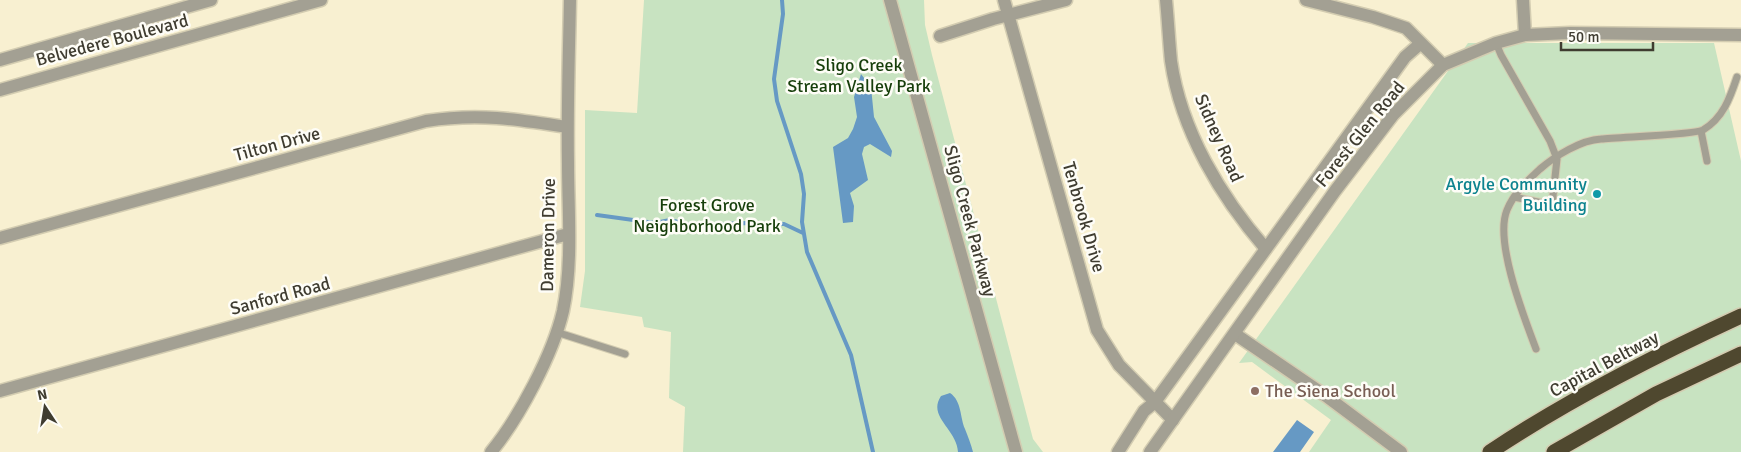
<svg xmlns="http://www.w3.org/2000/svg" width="1741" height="452" font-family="Signika,sans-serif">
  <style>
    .green { fill: #c8e3c1 }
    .water { fill: #6699c4 }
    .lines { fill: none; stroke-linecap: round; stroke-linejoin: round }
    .stream { stroke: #6699c4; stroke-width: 4 }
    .service-casing { stroke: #d3ccb1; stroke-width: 9 }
    .minor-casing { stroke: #d3ccb1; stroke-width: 15 }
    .tertiary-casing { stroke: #d3ccb1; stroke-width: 15 }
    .motorway-casing { stroke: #d3ccb1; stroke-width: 18 }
    .service { stroke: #a3a093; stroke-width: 7 }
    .minor { stroke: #a3a093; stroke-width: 12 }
    .tertiary { stroke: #a3a093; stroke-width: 12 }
    .motorway { stroke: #4f482f; stroke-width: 15 }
    .culture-dot { fill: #0f9aa8; stroke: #fefdf7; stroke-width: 2 }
    .education-dot { fill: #8d6e63; stroke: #fefdf7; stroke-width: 2 }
    .labels { text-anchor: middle; stroke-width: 5; stroke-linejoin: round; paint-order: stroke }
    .street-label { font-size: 18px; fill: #3f3c30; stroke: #fefdf7 }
    .park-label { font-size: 18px; fill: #163e0a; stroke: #fefdf7 }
    .culture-label { font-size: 18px; fill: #0d838f; stroke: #fefdf7; text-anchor: end }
    .education-label { font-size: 18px; fill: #785e54; stroke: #fefdf7; text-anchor: start }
  </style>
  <rect width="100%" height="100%" fill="#f8f0d1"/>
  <!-- green -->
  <path class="green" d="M 644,0 L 924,0 L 925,25 L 932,55 L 1033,439 L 1043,452 L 683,452 L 685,407 L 669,398 L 671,332 L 644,327 L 642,317 L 580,307 L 585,271 L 585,110 L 637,113 Z
    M 1468,43 L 1714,43 L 1741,161 L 1741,452 L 1309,452 L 1331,420 L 1252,362 L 1239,363 Z"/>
  <!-- water -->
  <path class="water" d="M 861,74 L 871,87 L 874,117 L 892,151 L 891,157 L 870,144 L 864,147 L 862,154 L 868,180 L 850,193 L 854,206 L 853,222 L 843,223 L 833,147 L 848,138 L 853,129 L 857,117 L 854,97 Z
    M 950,393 C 962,401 960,418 965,429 C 968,437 971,444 973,452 L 958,452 C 957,429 927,417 941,396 Z
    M 1297,420 L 1314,432 L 1300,452 L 1273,452 Z"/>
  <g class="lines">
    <!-- stream -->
    <path class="stream" d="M 782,0 L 783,14 L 774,79 L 777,101 L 801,174 L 804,194 L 802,222 L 807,252 L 851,355 L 873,452
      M 597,215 L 655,223 L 670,220 L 695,226 L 740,223 L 784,224 L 803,233"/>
    <defs>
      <path id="service" d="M 1496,43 L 1501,55 L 1550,141 L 1557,159 L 1552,205 L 1514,197
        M 1701,131 L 1707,161
        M 556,332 L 625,354
        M 1536,349 C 1524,317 1494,241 1507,210 C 1514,193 1527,181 1540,169 C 1555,156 1581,140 1601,139 C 1617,137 1694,135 1703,130 C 1723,118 1730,98 1737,77"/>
      <path id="minor" d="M 1004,0 L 1097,330 L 1119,365 L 1173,420
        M 1166,0 C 1168,20 1169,41 1171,61 C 1181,131 1221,197 1266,249
        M 1306,0 L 1373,17 L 1406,28 L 1443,65
        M 1523,0 L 1525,35
        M 940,36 L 993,19 L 1066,0
        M 0,60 L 211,0
        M 0,90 L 321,0
        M 0,238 L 426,121 C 478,113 516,119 567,127
        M 1235,334 L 1326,396 L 1401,452
        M 0,391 L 568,234
        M 491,452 C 519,418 553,354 563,311 C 573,263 568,211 568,163 C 567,109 569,54 570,0
        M 1118,452 L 1144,411 L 1155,402 L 1405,57 L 1421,43"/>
      <path id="tertiary" d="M 890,0 L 1016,452
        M 1150,452 L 1335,191 L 1393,115 L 1443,65 L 1496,43 L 1525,35 L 1570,33 L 1741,35"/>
      <path id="motorway" d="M 1490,452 C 1569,399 1654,356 1741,316
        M 1554,452 L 1656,394 L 1741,354"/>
    </defs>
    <!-- service casing -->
    <use href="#service" class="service-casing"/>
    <!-- minor casing -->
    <use href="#minor" class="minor-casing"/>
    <!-- tertiary casing -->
    <use href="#tertiary" class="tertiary-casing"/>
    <!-- motorway casing -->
    <use href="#motorway" class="motorway-casing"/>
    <!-- service -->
    <use href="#service" class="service"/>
    <!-- minor -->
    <use href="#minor" class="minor"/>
    <!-- tertiary -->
    <use href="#tertiary" class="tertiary"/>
    <!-- motorway -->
    <use href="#motorway" class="motorway"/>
  </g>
  <!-- markers -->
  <circle class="culture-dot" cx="1597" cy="194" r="5"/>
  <circle class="education-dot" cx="1255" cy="391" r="5"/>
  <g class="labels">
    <!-- street labels -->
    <g class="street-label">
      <text transform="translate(112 40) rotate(-15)" y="6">Belvedere Boulevard</text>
      <text transform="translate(1360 134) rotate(-51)" y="6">Forest Glen Road</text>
      <text transform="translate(1219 138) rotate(66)" y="6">Sidney Road</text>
      <text transform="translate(277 144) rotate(-15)" y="6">Tilton Drive</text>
      <text transform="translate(1084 217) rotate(74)" y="6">Tenbrook Drive</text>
      <text transform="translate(970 221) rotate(75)" y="6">Sligo Creek Parkway</text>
      <text transform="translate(548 235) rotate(-89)" y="6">Dameron Drive</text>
      <text transform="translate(280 296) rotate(-15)" y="6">Sanford Road</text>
      <text transform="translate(1604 364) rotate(-28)" y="6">Capital Beltway</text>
    </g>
    <!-- park labels -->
    <g class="park-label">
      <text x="859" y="71">Sligo Creek<tspan x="859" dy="21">Stream Valley Park</tspan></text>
      <text x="707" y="211">Forest Grove<tspan x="707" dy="21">Neighborhood Park</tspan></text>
    </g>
    <!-- culture labels -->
    <g class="culture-label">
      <text x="1587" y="190">Argyle Community<tspan x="1587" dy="21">Building</tspan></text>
    </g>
    <!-- education labels -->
    <g class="education-label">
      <text x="1265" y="397">The Siena School</text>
    </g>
  </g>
  <!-- north arrow -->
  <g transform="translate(45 407) rotate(348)" stroke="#fefdf7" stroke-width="4" paint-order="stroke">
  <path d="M0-4L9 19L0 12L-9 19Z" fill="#3f3c30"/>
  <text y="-8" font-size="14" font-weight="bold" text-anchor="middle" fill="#3f3c30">N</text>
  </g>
  <!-- scale -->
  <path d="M1561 42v8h92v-8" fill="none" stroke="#3f3c30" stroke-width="2.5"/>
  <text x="1568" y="42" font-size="15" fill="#3f3c30" stroke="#fefdf7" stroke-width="4" paint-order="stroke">50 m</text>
</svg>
